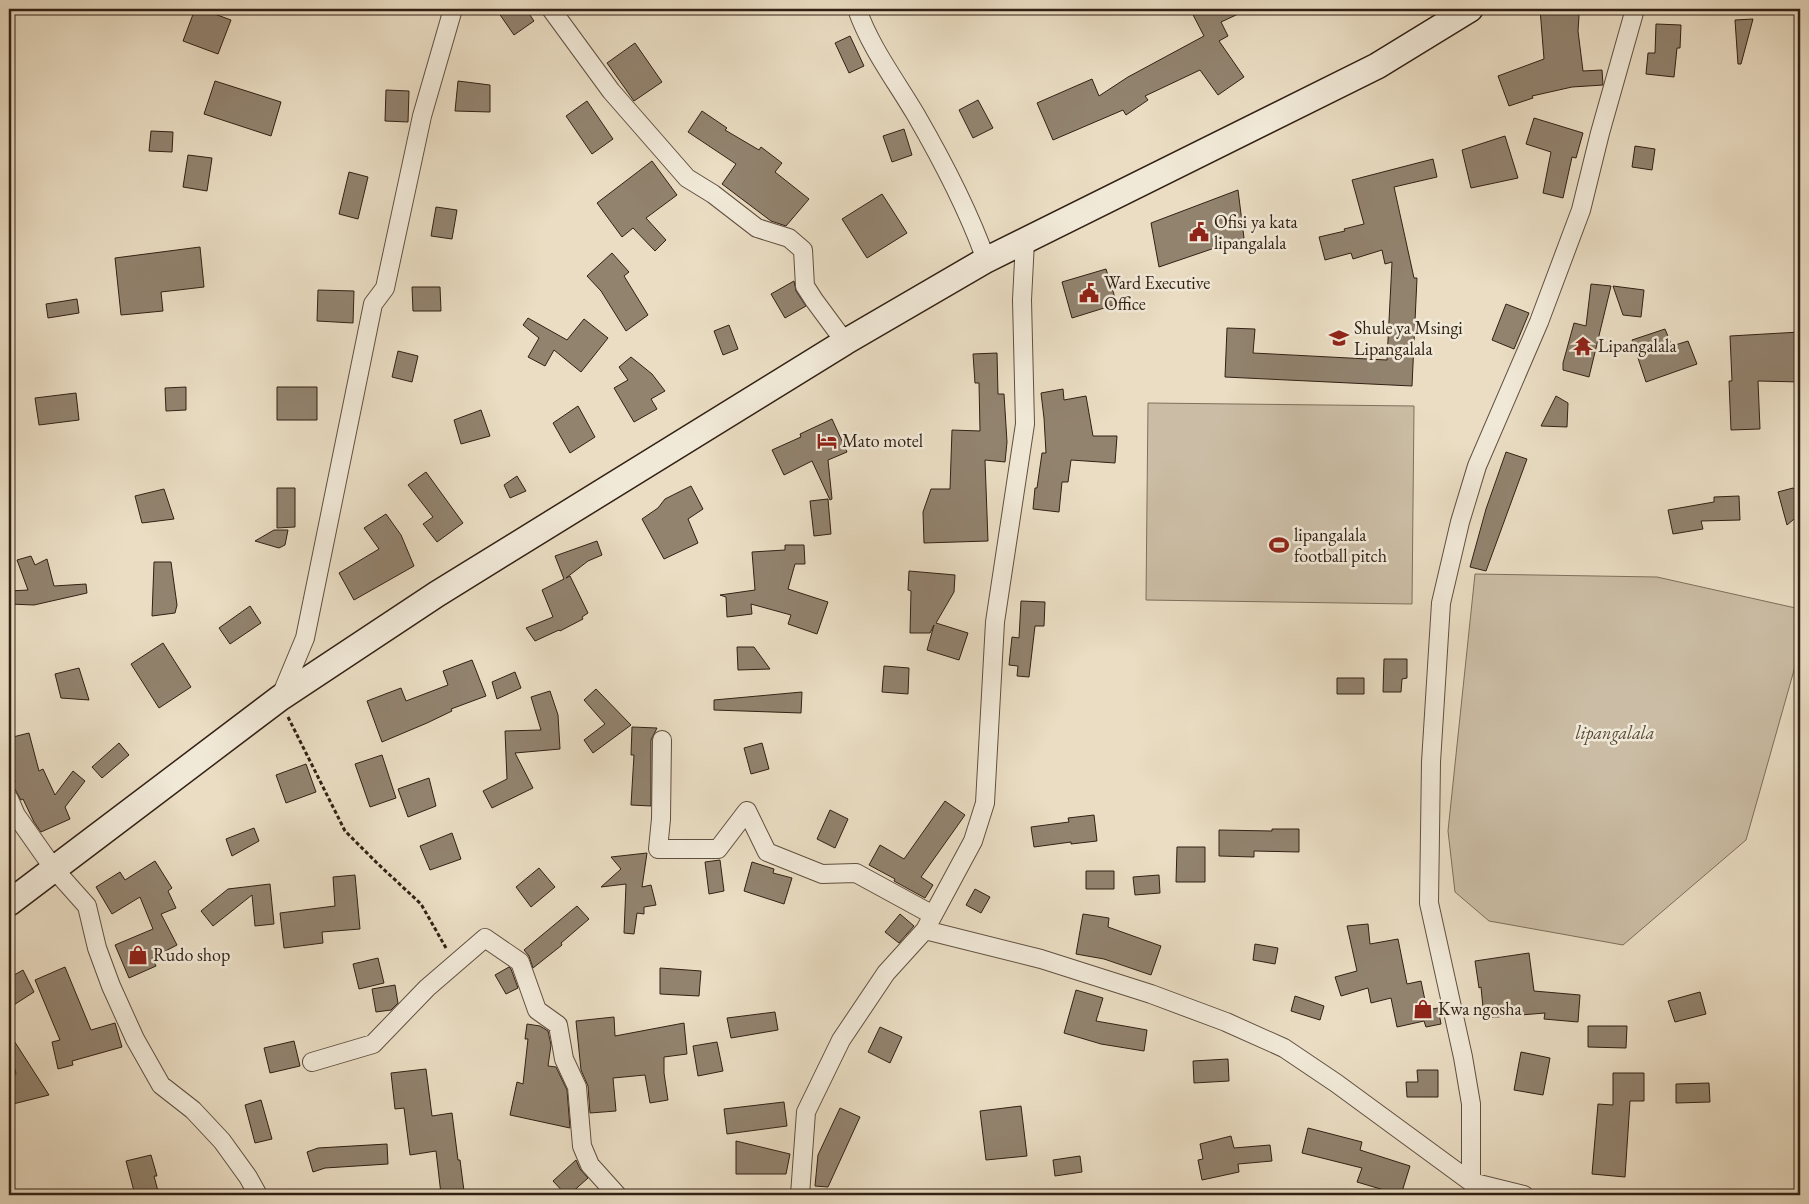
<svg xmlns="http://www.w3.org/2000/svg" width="1809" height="1204" font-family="'EB Garamond',serif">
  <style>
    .green { fill: #cbbda5; stroke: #7e6f5c }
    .building { fill: #92836f; stroke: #322114 }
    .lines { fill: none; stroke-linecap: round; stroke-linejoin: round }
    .minor-casing { stroke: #605040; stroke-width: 20 }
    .secondary-casing { stroke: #322114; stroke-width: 28 }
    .path { stroke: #322114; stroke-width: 3; stroke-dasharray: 4 2.5; stroke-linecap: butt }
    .minor { stroke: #f1e9d8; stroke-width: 18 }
    .secondary { stroke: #f1e9d8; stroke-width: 25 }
    .labels { text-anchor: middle; stroke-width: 5; stroke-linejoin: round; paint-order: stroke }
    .poi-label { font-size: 18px; fill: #322114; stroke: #f1e9d8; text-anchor: start }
    .park-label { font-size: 18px; font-style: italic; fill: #584838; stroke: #f1e9d8 }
  </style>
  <rect width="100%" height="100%" fill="#eaddc3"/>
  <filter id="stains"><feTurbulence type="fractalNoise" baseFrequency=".004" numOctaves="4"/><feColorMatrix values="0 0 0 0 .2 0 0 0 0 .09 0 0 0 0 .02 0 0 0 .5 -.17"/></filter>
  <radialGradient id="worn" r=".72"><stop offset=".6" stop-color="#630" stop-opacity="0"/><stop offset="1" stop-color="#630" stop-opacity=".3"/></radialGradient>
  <!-- green -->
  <path class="green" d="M 1148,403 L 1414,406 L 1412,604 L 1146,600 Z
    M 1475,574 L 1657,577 L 1800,609 L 1800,649 L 1746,840 L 1623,945 L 1489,921 L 1455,892 L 1448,831 Z"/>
  <!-- building -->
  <path class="building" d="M 195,9 L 201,9 L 231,20 L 218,54 L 183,41 Z
    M 496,9 L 526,9 L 534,21 L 514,35 Z
    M 1190,9 L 1249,9 L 1221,22 L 1228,36 L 1219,41 L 1244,77 L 1218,95 L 1200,70 L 1145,96 L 1148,100 L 1126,115 L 1123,110 L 1053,140 L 1037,103 L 1092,79 L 1099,96 L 1128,77 L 1204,36 Z
    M 1540,9 L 1578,9 L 1579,16 L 1578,31 L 1583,71 L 1602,70 L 1603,85 L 1572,87 L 1532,96 L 1533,98 L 1509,106 L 1498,76 L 1544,59 Z
    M 1753,19 L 1741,64 L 1738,64 L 1735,20 Z
    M 1656,24 L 1681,25 L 1680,48 L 1677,48 L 1674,77 L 1646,74 L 1648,53 L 1655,53 Z
    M 850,36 L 864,66 L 849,73 L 835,43 Z
    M 635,43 L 662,82 L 634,101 L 607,63 Z
    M 215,81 L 281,102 L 271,136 L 204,114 Z
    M 458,81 L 490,85 L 490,112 L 455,111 Z
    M 386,90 L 409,91 L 408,122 L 385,121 Z
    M 978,100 L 993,128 L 973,138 L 959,110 Z
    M 587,101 L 613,139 L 592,154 L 566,116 Z
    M 702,111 L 727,128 L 725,130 L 759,150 L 761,147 L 782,163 L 775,172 L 809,199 L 786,226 L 771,221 L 722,184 L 736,164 L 688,132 Z
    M 1534,118 L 1583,133 L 1576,158 L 1572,157 L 1563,198 L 1543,193 L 1551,152 L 1526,144 Z
    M 904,129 L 912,155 L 892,162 L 883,136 Z
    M 151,131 L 173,132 L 172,152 L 149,151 Z
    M 1505,136 L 1518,178 L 1471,188 L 1462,150 Z
    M 1635,146 L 1655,149 L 1652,170 L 1632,167 Z
    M 188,155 L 212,158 L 207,191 L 183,187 Z
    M 1433,159 L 1437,177 L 1394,187 L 1414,278 L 1417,278 L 1412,386 L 1225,377 L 1227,328 L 1255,329 L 1253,353 L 1387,360 L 1392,262 L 1385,264 L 1382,250 L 1353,259 L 1351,253 L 1325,260 L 1319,237 L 1345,231 L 1344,229 L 1364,224 L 1352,180 Z
    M 652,161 L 677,195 L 646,218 L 666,240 L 655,251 L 633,228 L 622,237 L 597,203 Z
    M 349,172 L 368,177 L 358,219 L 339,214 Z
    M 1238,190 L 1244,238 L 1159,267 L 1151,223 Z
    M 882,194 L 907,233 L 867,258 L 842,219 Z
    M 436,207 L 457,210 L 452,239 L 431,236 Z
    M 200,247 L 204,287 L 161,292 L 163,311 L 121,315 L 115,258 Z
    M 612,253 L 629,272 L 624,276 L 648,315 L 626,331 L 601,291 L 587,276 Z
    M 1106,269 L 1117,304 L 1072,318 L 1062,282 Z
    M 794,281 L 796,291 L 806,306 L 785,318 L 771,294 Z
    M 1591,284 L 1611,286 L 1589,377 L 1563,370 L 1563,363 L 1574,323 L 1586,326 Z
    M 1613,286 L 1644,290 L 1641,317 L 1623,315 Z
    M 412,287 L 440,287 L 441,311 L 413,311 Z
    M 318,290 L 354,291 L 353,323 L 317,321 Z
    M 77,299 L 79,313 L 48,318 L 46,304 Z
    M 1506,304 L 1529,313 L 1514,349 L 1492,340 Z
    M 528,318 L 567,340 L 584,319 L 608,338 L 581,372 L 554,350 L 545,366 L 528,357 L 539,338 L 523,325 Z
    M 729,325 L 738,349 L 723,355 L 714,331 Z
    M 1665,329 L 1672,346 L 1688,341 L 1697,364 L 1646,382 L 1632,340 Z
    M 1800,332 L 1800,382 L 1758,381 L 1760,429 L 1731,430 L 1729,381 L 1732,381 L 1730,336 Z
    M 398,351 L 418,356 L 412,382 L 392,377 Z
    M 997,353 L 998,394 L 1004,394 L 1007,442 L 1005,462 L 985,460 L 988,541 L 924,543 L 923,512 L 931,489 L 950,489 L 952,430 L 980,431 L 979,383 L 975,383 L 973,354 Z
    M 631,357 L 652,374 L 665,391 L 651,399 L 657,409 L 634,422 L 614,388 L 628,380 L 619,367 Z
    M 186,387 L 186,410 L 166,411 L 165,388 Z
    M 277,387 L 317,387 L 317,420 L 277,420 Z
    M 1063,389 L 1064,400 L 1086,396 L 1093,436 L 1117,436 L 1115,463 L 1071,460 L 1068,482 L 1062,482 L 1059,512 L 1033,509 L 1035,488 L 1037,488 L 1042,453 L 1046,453 L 1044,418 L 1041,393 Z
    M 76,393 L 79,420 L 39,425 L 35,398 Z
    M 1556,396 L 1568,403 L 1567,427 L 1541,426 Z
    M 578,406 L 595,437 L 570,453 L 553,423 Z
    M 481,410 L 490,436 L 461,444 L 454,420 Z
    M 832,419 L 847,452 L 828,460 L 832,499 L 830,500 L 812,461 L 784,475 L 772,450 L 801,437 L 800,434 Z
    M 1506,452 L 1527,459 L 1486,571 L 1470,567 L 1486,509 Z
    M 426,472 L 463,523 L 437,542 L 423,524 L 433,517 L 408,485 Z
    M 517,476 L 526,491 L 510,498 L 504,485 Z
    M 691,486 L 703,509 L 688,519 L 698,543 L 664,559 L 642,519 L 658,508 L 665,499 Z
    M 277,488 L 295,488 L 295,527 L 277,528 Z
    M 1793,488 L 1800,496 L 1800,514 L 1787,525 L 1778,492 Z
    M 164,489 L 174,519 L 142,523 L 135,496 Z
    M 1739,496 L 1740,520 L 1701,521 L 1703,529 L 1673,534 L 1668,510 L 1714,502 L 1714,497 Z
    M 828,499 L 831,534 L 814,536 L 810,501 Z
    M 386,514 L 401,535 L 414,566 L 354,600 L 339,573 L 379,549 L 364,528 Z
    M 274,530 L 288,530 L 285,545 L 279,548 L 255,541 Z
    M 597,541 L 602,555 L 588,561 L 566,578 L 570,576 L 588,613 L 582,617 L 583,619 L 560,631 L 559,630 L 535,641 L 526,628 L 553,617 L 542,590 L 564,579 L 555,556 Z
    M 785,545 L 804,545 L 805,564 L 795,564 L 788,589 L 828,602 L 817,634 L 788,624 L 791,615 L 751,604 L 752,614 L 727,617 L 726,597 L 720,595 L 755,590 L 752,552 L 785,550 Z
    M 31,556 L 35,565 L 47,559 L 54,586 L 86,584 L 87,593 L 34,605 L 9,604 L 9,591 L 28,590 L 17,560 Z
    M 154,562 L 171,562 L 177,605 L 175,613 L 152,616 Z
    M 909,571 L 955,575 L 954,592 L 936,623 L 968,633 L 959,660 L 927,650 L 934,625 L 930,633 L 910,633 L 911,591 L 908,590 Z
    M 1021,601 L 1045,602 L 1044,626 L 1035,626 L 1029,677 L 1017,676 L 1018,666 L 1009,665 L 1012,637 L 1019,638 Z
    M 250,606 L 261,623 L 230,644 L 219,628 Z
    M 163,643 L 191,687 L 159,708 L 131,664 Z
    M 737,647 L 754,647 L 770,669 L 738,670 Z
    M 1384,659 L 1407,659 L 1407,678 L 1402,679 L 1401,692 L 1383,692 Z
    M 472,660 L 486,696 L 451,709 L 452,711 L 427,723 L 382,742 L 367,701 L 401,688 L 406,701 L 448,685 L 443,671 Z
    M 884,666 L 909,668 L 908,694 L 882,692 Z
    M 79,668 L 89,700 L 61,698 L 55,674 Z
    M 515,672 L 521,688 L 497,699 L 492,682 Z
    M 1337,678 L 1364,678 L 1364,694 L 1337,694 Z
    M 596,689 L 631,725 L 593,753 L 584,740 L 605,724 L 584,700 Z
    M 550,691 L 558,715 L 560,749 L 515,753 L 533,788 L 492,808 L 483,791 L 507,779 L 505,731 L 541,730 L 531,697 Z
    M 802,692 L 801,713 L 714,710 L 714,700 Z
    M 632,727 L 657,728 L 651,740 L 651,806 L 631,805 L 634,755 L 631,755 Z
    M 29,733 L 39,771 L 43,769 L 55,795 L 73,771 L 85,781 L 65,807 L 70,819 L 41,832 L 34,822 L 23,799 L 21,800 L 12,784 L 15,782 L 9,758 L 9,738 Z
    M 119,743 L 129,755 L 102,778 L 92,767 Z
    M 762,743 L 769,769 L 751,774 L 744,748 Z
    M 382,755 L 396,798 L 370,807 L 355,764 Z
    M 306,764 L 316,792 L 286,803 L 276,775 Z
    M 429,778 L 436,806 L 408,817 L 398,789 Z
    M 945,801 L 965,815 L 921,877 L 933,885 L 925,898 L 894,881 L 895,879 L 869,865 L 880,845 L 904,859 Z
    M 830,810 L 848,819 L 835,848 L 817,839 Z
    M 1094,815 L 1097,841 L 1071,844 L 1071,842 L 1034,847 L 1031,827 L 1069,822 L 1068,818 Z
    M 254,828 L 259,841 L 232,856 L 226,839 Z
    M 1272,829 L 1299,829 L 1299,852 L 1254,851 L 1254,857 L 1219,856 L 1219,830 L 1272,831 Z
    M 452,833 L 461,859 L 430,870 L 420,846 Z
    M 1177,847 L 1205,847 L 1205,882 L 1176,882 Z
    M 647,853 L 642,887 L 651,885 L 656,905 L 644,907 L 644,914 L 637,913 L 634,934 L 624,933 L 626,884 L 601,887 L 621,869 L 611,857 Z
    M 720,860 L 724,891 L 709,894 L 705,862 Z
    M 155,861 L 172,888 L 168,891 L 176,908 L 161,914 L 177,945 L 152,958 L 156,966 L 129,978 L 115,945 L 153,929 L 140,897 L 112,914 L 96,887 L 120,872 L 125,880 Z
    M 752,862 L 774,869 L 773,873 L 792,878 L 784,904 L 744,891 Z
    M 539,868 L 555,887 L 531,907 L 516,887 Z
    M 1086,871 L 1114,871 L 1114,889 L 1086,889 Z
    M 355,875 L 360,929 L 322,932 L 323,943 L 284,948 L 280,913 L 335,906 L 333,877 Z
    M 1159,875 L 1160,893 L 1135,895 L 1133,877 Z
    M 270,884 L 274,924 L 255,926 L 252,895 L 213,926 L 201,911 L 228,889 Z
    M 975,889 L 990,897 L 981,913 L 966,905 Z
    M 577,906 L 589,919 L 561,943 L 562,945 L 533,968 L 529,956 L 524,950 Z
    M 900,914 L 914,926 L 899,943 L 885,932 Z
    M 1083,914 L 1109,918 L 1108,927 L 1161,946 L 1151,975 L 1104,959 L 1076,954 Z
    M 1368,924 L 1370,944 L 1398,939 L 1407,984 L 1421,981 L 1427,1010 L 1438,1008 L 1441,1024 L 1426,1027 L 1424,1021 L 1397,1027 L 1391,998 L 1371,1003 L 1368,988 L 1341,996 L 1335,977 L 1357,971 L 1347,926 Z
    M 1255,944 L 1278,948 L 1275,964 L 1253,960 Z
    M 1529,953 L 1534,991 L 1580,995 L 1578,1022 L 1544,1019 L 1545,1013 L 1484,1018 L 1481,987 L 1479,988 L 1475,961 Z
    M 378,958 L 384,983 L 359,989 L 353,964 Z
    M 65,967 L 91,1030 L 115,1023 L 122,1047 L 72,1061 L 73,1065 L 58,1069 L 52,1042 L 60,1040 L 35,980 Z
    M 509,967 L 511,969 L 518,988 L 506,994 L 495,975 Z
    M 660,968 L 701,971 L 699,996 L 660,994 Z
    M 23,970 L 34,992 L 9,1008 L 9,978 Z
    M 395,985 L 398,1003 L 391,1010 L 376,1012 L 372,989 Z
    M 1076,990 L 1103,998 L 1096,1021 L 1147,1030 L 1144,1051 L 1101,1044 L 1064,1033 Z
    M 1700,992 L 1706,1014 L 1675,1022 L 1668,1001 Z
    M 1295,996 L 1324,1006 L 1320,1020 L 1291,1011 Z
    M 775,1012 L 778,1030 L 731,1038 L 727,1018 Z
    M 614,1017 L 615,1036 L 684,1023 L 687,1054 L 664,1057 L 664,1073 L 668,1100 L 650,1103 L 645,1075 L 613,1078 L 616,1111 L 590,1113 L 588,1086 L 581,1070 L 576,1021 Z
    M 527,1024 L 540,1026 L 548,1031 L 551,1045 L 548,1066 L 556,1067 L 567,1090 L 570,1128 L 510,1115 L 517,1082 L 523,1084 L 528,1039 L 525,1039 Z
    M 1588,1026 L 1627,1026 L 1626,1048 L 1588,1047 Z
    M 880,1027 L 902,1037 L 890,1063 L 868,1052 Z
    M 9,1033 L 49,1095 L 9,1105 L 9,1076 L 16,1074 L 9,1046 Z
    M 294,1041 L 300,1066 L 270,1073 L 264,1048 Z
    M 717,1042 L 723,1071 L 698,1076 L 693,1046 Z
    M 1521,1052 L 1550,1058 L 1543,1095 L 1514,1090 Z
    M 1228,1059 L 1229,1081 L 1194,1083 L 1193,1061 Z
    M 426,1069 L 432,1116 L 452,1113 L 458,1160 L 460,1160 L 464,1191 L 441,1194 L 436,1151 L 410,1155 L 404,1108 L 395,1109 L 391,1073 Z
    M 1417,1070 L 1438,1070 L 1438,1097 L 1407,1097 L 1406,1082 L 1418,1082 Z
    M 1613,1073 L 1644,1073 L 1644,1101 L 1630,1101 L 1625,1177 L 1592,1174 L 1598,1104 L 1613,1105 Z
    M 1709,1083 L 1710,1102 L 1676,1103 L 1676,1084 Z
    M 261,1100 L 272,1139 L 255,1143 L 245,1105 Z
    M 784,1102 L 787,1126 L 727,1134 L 724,1109 Z
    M 1021,1106 L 1027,1156 L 986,1160 L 980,1111 Z
    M 840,1108 L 860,1117 L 828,1187 L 815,1186 L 818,1155 Z
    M 1308,1128 L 1362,1142 L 1360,1150 L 1410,1166 L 1401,1195 L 1357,1182 L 1362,1168 L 1302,1153 Z
    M 1231,1136 L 1234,1148 L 1270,1145 L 1272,1161 L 1238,1164 L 1239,1172 L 1202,1180 L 1198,1160 L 1203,1159 L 1200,1144 Z
    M 736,1141 L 790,1154 L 786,1174 L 736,1174 Z
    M 387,1144 L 388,1164 L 325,1168 L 313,1172 L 307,1152 L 318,1148 Z
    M 151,1155 L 157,1176 L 154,1176 L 159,1195 L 135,1195 L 126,1161 Z
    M 1080,1156 L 1082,1172 L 1055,1176 L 1053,1160 Z
    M 576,1160 L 580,1169 L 588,1178 L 569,1195 L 566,1195 L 553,1181 Z"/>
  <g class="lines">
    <defs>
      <path id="minor" d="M 551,9 L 611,91 L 687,178 L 713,194 L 757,228 L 789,238 L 803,250 L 805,286 L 814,300 L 845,342
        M 857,9 C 870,47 896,81 916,115 C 942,160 969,212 986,260
        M 280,698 L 305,638 L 373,304 L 385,288 L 422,116 L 453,9
        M 662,740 L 661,819 L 658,849 L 718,849 L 747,811 L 767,852 L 822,874 L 856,873 L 933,915
        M 9,799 L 16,815 L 54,869 L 87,906 L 97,948 L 111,986 L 135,1039 L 161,1085 L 193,1110 L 222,1141 L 248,1177 L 258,1195
        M 925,930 L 1041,959 L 1151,994 L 1226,1022 L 1284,1048 L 1336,1083 L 1471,1182 L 1524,1195
        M 312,1062 L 373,1044 L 427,988 L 485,938 L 520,962 L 537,1010 L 558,1025 L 564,1059 L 577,1087 L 582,1146 L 590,1165 L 617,1195
        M 1471,1182 L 1471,1104 L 1463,1057 L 1429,903 L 1431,762 L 1441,603 L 1460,522 L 1477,466 L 1539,322 L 1581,210 L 1600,133 L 1635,9
        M 800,1195 L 806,1112 L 841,1040 L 886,973 L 925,930 L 973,841 L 985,803 L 995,622 L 1025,424 L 1022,300 L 1025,241"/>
      <path id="secondary" d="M 9,903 L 280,698 L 437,594 L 845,342 L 986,260 L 1377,66 L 1470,9"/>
    </defs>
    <!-- minor casing -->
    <use href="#minor" class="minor-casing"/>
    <!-- secondary casing -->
    <use href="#secondary" class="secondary-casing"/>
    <!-- path -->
    <path class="path" d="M 288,717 L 345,831 L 378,864 L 421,904 L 446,948"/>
    <!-- minor -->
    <use href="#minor" class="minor"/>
    <!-- secondary -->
    <use href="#secondary" class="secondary"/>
  </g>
  <!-- icons -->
  <defs>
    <symbol id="civic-bare" viewBox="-9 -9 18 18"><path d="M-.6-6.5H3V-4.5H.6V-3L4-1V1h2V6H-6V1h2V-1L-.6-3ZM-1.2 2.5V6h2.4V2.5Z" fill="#8f2418" stroke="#f1e9d8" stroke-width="2.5" paint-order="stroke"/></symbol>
    <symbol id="school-bare" viewBox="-9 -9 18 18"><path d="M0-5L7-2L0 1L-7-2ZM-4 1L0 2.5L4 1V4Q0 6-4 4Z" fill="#8f2418" stroke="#f1e9d8" stroke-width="2.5" paint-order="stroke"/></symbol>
    <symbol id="temple-bare" viewBox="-9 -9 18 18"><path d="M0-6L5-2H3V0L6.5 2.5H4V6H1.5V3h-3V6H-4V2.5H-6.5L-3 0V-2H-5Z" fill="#8f2418" stroke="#f1e9d8" stroke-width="2.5" paint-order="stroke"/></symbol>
    <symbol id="hotel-bare" viewBox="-9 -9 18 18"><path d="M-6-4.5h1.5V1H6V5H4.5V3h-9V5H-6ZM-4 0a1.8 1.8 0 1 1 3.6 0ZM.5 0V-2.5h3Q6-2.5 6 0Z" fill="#8f2418" stroke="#f1e9d8" stroke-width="2.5" paint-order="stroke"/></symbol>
    <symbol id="stadium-bare" viewBox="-9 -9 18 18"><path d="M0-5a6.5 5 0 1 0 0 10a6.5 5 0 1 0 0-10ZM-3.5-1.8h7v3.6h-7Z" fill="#8f2418" stroke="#f1e9d8" stroke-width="2.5" paint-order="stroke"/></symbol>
    <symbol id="shop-bare" viewBox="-9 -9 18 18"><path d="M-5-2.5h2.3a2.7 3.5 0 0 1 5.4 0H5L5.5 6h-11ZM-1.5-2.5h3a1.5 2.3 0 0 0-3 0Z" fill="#8f2418" stroke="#f1e9d8" stroke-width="2.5" paint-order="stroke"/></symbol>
  </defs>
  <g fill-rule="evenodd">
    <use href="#civic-bare" x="1185" y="218" width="28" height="28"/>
    <use href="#civic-bare" x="1075" y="279" width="28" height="28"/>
    <use href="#school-bare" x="1325" y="324" width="28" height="28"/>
    <use href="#temple-bare" x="1569" y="332" width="28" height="28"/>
    <use href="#hotel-bare" x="813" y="427" width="28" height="28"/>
    <use href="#stadium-bare" x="1265" y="531" width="28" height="28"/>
    <use href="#shop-bare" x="124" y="941" width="28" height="28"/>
    <use href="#shop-bare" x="1409" y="995" width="28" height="28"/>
  </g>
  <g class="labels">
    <!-- poi labels -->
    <g class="poi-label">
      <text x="1214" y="228">Ofisi ya kata<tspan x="1214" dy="21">lipangalala</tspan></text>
      <text x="1104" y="289">Ward Executive<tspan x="1104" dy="21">Office</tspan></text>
      <text x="1354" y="334">Shule ya Msingi<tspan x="1354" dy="21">Lipangalala</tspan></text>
      <text x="1598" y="352">Lipangalala</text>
      <text x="842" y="447">Mato motel</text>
      <text x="1294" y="541">lipangalala<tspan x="1294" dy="21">football pitch</tspan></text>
      <text x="153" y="961">Rudo shop</text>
      <text x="1438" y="1015">Kwa ngosha</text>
    </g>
    <!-- park labels -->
    <g class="park-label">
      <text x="1615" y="739">lipangalala</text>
    </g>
  </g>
  <!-- margin -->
  <rect width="1809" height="1204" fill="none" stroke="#eaddc3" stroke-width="30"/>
  <rect x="10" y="10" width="1789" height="1184" fill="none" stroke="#322114" stroke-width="2.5"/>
  <rect x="15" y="15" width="1779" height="1174" fill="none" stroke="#322114"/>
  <rect width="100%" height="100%" filter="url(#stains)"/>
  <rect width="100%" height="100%" fill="url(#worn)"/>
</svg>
